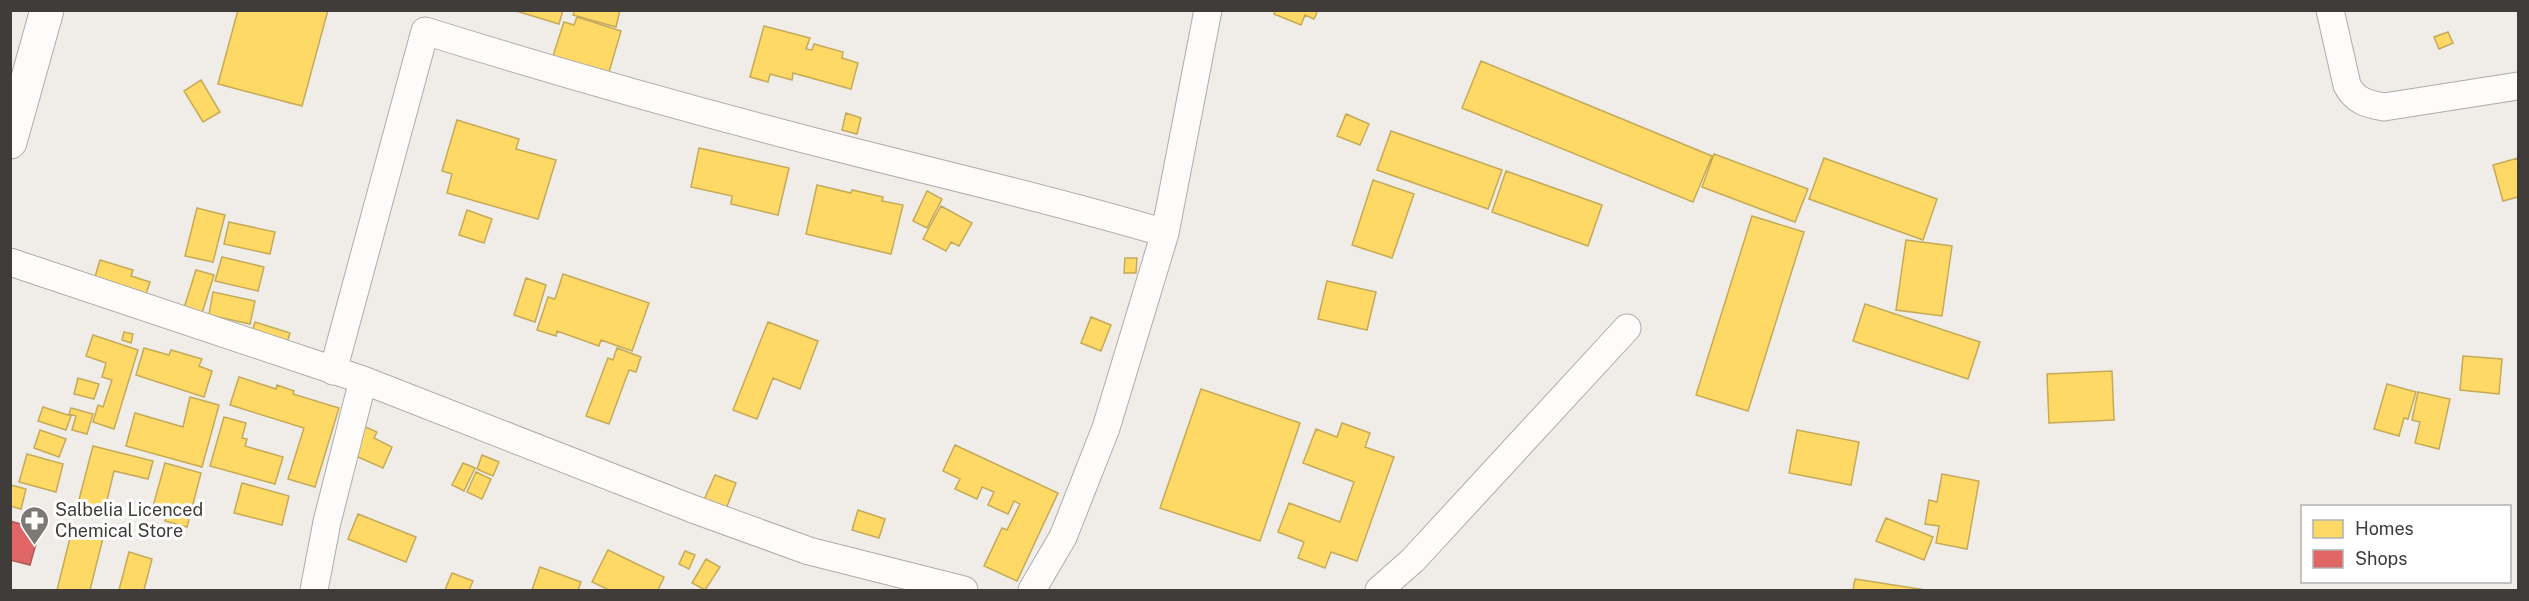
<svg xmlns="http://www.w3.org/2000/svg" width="2529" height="601" font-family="'Public Sans',sans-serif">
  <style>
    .homes { fill: #ffd966; stroke: #c5aa58; stroke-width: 1.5 }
    .shops { fill: #e06666; stroke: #b05958; stroke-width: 1.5 }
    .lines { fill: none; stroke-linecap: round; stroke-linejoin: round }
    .minor-casing { stroke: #afaca8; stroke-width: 29 }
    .highway-casing { stroke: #afaca8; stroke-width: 35 }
    .minor { stroke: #fdfcfb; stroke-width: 27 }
    .highway { stroke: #fdfcfb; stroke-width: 33 }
    .labels { text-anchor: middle; stroke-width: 6; stroke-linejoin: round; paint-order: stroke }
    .poi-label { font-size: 18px; fill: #3f3c39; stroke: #fff; text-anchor: start }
  </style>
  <rect width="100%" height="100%" fill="#f0ece7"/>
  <!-- homes -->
  <path class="homes" d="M 238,10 L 328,10 L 302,106 L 218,84 Z
    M 513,10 L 563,10 L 559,24 Z
    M 575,10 L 620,10 L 616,27 L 573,15 Z
    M 1275,10 L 1318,10 L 1314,19 L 1305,15 L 1301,25 L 1274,14 Z
    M 577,17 L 621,31 L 609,72 L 553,56 L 564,22 L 574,25 Z
    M 764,26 L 810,38 L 806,49 L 812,50 L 814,44 L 843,52 L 842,58 L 858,63 L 851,89 L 793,73 L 792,80 L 770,74 L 768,82 L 750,77 Z
    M 2448,32 L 2453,43 L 2439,49 L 2434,37 Z
    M 1481,61 L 1712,156 L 1693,202 L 1462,108 Z
    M 201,80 L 220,112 L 203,122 L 184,91 Z
    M 846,113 L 861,118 L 857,134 L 842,130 Z
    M 1346,114 L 1369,124 L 1360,145 L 1337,136 Z
    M 457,120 L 519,139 L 516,149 L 556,160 L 538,219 L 447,193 L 452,174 L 442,171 Z
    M 1391,131 L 1502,170 L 1488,209 L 1377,170 Z
    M 699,148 L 789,168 L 778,215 L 731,204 L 732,196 L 691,187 Z
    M 1714,154 L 1808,189 L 1795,222 L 1702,187 Z
    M 1824,158 L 1937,199 L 1923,240 L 1809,199 Z
    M 2518,158 L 2518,197 L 2503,201 L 2493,165 Z
    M 1506,171 L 1602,205 L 1588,246 L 1492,212 Z
    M 1373,180 L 1414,194 L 1392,258 L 1352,245 Z
    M 817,185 L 851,193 L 852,190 L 883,197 L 882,201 L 903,205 L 891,254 L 806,234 Z
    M 927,191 L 942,199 L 927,228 L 913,221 Z
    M 941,206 L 972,223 L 959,246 L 951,242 L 946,251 L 923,239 Z
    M 197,208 L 225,215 L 213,262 L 185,256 Z
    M 467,210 L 492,219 L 484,243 L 459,235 Z
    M 1752,216 L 1804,232 L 1748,411 L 1696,395 Z
    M 229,222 L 275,232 L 270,254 L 224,244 Z
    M 1906,240 L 1952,246 L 1942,316 L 1896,310 Z
    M 222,257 L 264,267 L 258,291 L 215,281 Z
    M 1125,258 L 1137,258 L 1136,273 L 1124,273 Z
    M 100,260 L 133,270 L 131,276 L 150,282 L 145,297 L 92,287 Z
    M 196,270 L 214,275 L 202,313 L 184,308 Z
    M 563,274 L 649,303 L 632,351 L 601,340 L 599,346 L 557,331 L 556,336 L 537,330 L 548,297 L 555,299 Z
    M 526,278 L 546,285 L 535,322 L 514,315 Z
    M 1327,281 L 1376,292 L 1367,330 L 1318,319 Z
    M 213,292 L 255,301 L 250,324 L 209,315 Z
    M 1865,304 L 1980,342 L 1968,379 L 1853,341 Z
    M 1091,317 L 1111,325 L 1101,351 L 1081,343 Z
    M 255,322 L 290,333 L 284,352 L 249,341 Z
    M 768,322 L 818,341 L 800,389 L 773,378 L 757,419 L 733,410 Z
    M 124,332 L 133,334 L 131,343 L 122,340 Z
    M 93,335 L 138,350 L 114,429 L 93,422 L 98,405 L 103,407 L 112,380 L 102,377 L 106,363 L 86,356 Z
    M 144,348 L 169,355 L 171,350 L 202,359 L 199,366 L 212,371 L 204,397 L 136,375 Z
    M 617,348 L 641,357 L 636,372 L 629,370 L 609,424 L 586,416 L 608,358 L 613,360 Z
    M 2463,356 L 2502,359 L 2499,394 L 2460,390 Z
    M 2112,371 L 2114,420 L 2049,423 L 2047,374 Z
    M 239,377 L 276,389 L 277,385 L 294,391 L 293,394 L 339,408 L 315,487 L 288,479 L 304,428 L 230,405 Z
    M 78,378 L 99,384 L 94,399 L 74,394 Z
    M 2387,384 L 2416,392 L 2408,419 L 2404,418 L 2399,436 L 2374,429 Z
    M 1201,389 L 1300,423 L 1260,541 L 1160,508 Z
    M 2418,392 L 2450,399 L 2439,449 L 2415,443 L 2420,422 L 2412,420 Z
    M 190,397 L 219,405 L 202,467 L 126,446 L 135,413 L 183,427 Z
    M 43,407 L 71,416 L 66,430 L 38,421 Z
    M 71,408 L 93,414 L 87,434 L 72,430 L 76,416 L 69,414 Z
    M 224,417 L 246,423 L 242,438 L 247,439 L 245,446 L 283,457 L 275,484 L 210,466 Z
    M 1342,423 L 1370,433 L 1365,447 L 1394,457 L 1357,561 L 1331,552 L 1325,568 L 1298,558 L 1304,542 L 1278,532 L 1289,503 L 1340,522 L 1354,482 L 1303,463 L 1316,429 L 1337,437 Z
    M 361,425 L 377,432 L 374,438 L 392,447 L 383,468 L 349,453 Z
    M 40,430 L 66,439 L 59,457 L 34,448 Z
    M 1797,430 L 1859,442 L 1851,485 L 1789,473 Z
    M 955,445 L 1058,493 L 1017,581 L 984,566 L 1002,528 L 1007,530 L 1020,504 L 1014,501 L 1008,514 L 988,505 L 994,492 L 982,487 L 977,499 L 955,489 L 960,479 L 943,471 Z
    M 93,446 L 153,461 L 148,479 L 114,471 L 103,517 L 76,511 Z
    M 27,454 L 63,464 L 56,492 L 19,482 Z
    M 482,455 L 499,462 L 493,476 L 477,469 Z
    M 165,463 L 201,473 L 187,527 L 165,521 L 167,514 L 152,510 Z
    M 463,463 L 475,468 L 464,491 L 452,485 Z
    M 476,472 L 491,479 L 482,499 L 467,492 Z
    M 1942,474 L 1979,481 L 1967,549 L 1936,543 L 1939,526 L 1925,524 L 1929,500 L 1937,502 Z
    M 715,475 L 736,483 L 726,509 L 704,500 Z
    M 242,483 L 289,496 L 282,525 L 234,513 Z
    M 11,485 L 26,489 L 21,509 L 10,506 Z
    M 858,510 L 885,519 L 879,538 L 852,530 Z
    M 358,514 L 416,537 L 406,562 L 348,539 Z
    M 1886,518 L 1933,537 L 1924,560 L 1876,541 Z
    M 72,530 L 103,538 L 90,590 L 57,590 Z
    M 608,550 L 664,577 L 658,590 L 609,590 L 592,582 Z
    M 685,551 L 695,555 L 689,569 L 679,564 Z
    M 129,552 L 152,559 L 144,590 L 119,590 Z
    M 706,559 L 720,567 L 705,590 L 692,583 Z
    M 540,567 L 581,582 L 578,590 L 532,590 Z
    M 452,573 L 473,581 L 469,590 L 445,590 Z
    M 1855,579 L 1926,590 L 1853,590 Z"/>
  <!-- shops -->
  <path class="shops" d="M 10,521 L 40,529 L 30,565 L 10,560 Z"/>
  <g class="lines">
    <defs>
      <path id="minor" d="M 2330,10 L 2347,85 C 2355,101 2367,104 2384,107 L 2518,86
        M 10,262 L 363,380 L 693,509 L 809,551 L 964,590
        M 333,371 L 425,31 C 560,73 695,111 831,146 C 943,175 1055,200 1165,233
        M 314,590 L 327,522 L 363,380
        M 1032,590 L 1063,537 L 1106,428 L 1165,233 L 1208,10
        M 1379,590 L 1413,560 L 1627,328"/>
      <path id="highway" d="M 10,142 L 47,10"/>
    </defs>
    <!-- minor casing -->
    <use href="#minor" class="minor-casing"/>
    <!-- highway casing -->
    <use href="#highway" class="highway-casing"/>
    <!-- minor -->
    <use href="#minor" class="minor"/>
    <!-- highway -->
    <use href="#highway" class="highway"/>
  </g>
  <!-- icons -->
  <defs>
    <symbol id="pharmacy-pin" viewBox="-11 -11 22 30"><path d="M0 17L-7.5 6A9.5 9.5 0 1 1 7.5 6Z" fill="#7d7a76" stroke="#fff"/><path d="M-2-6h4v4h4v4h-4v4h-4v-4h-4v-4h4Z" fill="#fff"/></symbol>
  </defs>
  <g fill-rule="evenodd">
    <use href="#pharmacy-pin" x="18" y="504" width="33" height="45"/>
  </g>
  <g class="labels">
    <!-- poi labels -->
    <g class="poi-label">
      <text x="55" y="516">Salbelia Licenced<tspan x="55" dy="21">Chemical Store</tspan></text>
    </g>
  </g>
  <!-- border -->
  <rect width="2529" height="601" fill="none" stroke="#3f3c39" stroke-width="24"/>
  <!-- legend -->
  <rect x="2301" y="505" width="210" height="78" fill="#ffffff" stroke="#b2b1b0" stroke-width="1.5"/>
  <rect x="2313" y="520" width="30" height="18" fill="#ffd966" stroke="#b2b1b0" stroke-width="1.5"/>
  <text x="2355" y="535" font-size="18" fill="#3f3c39">Homes</text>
  <rect x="2313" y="550" width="30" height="18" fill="#e06666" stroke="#b2b1b0" stroke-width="1.5"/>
  <text x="2355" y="565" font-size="18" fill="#3f3c39">Shops</text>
</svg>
